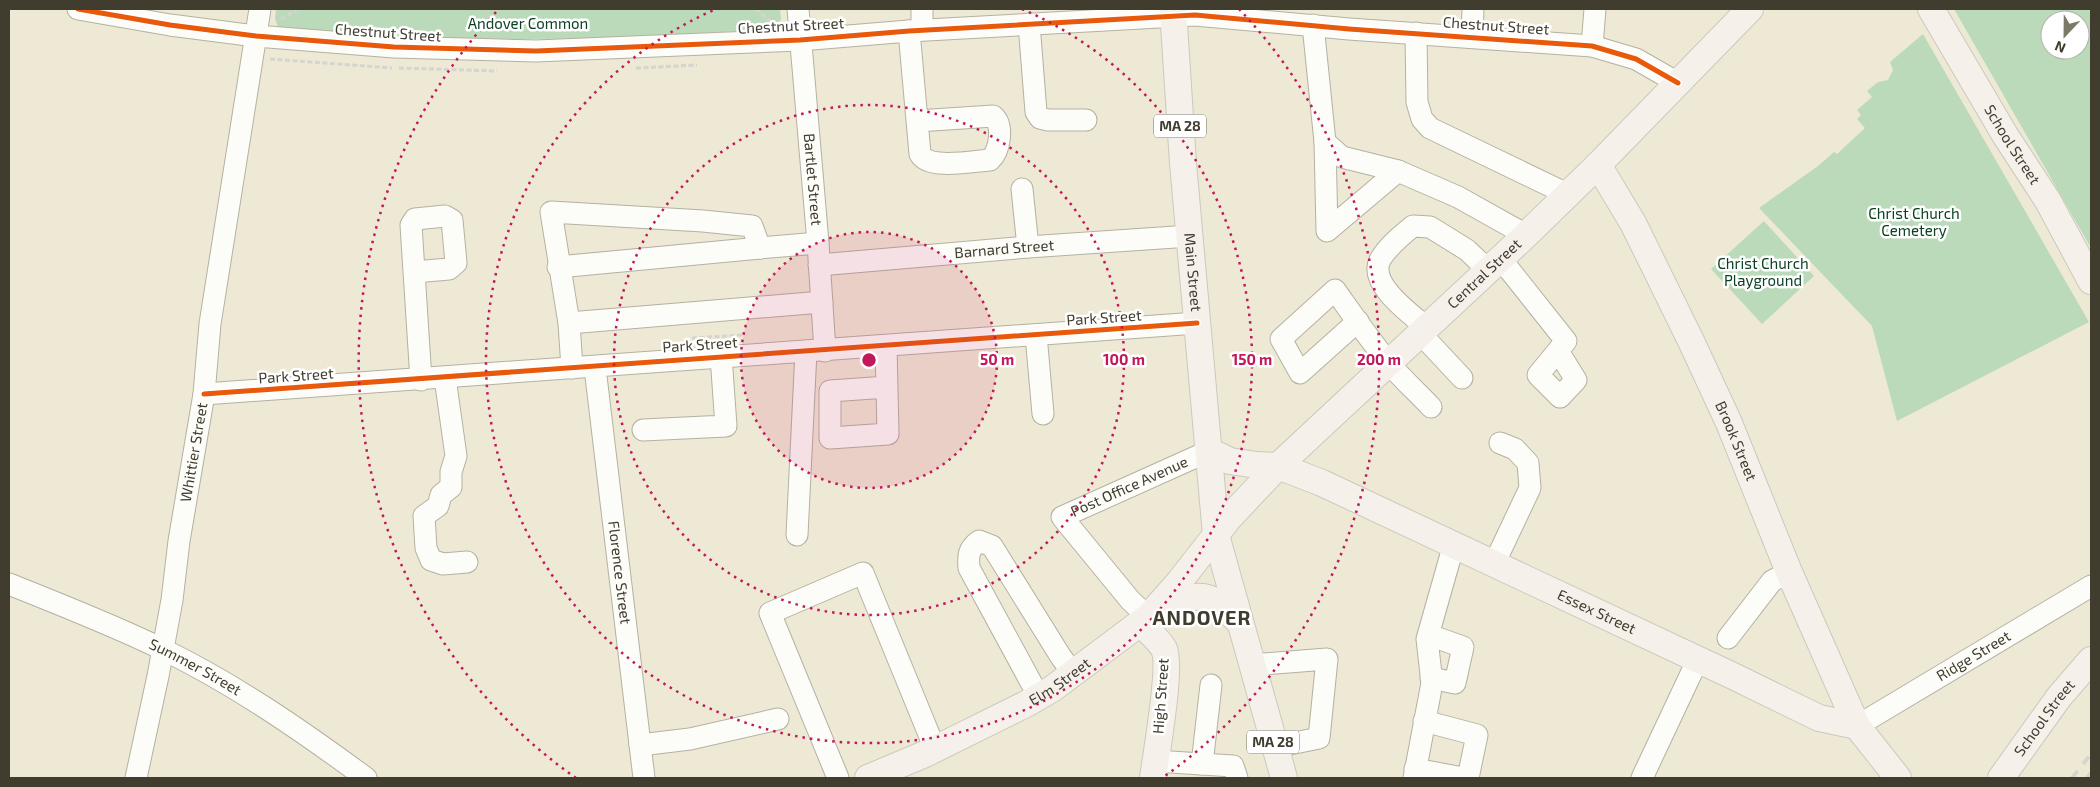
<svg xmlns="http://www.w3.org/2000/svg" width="2100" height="787" font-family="'Exo 2',sans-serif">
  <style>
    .green { fill: #bbdaba; fill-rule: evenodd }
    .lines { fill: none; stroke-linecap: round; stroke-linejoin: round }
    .minor-casing { stroke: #b5b1a1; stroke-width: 23 }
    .major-casing { stroke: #cbc9be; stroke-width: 28 }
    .path { stroke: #d5d4ce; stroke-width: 3; stroke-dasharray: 5 2.5; stroke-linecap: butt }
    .minor { stroke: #fcfcf9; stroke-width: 21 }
    .major { stroke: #f5f1ea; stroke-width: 26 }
    .rail { stroke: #d7d5d0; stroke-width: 4; stroke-dasharray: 9 9; stroke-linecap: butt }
    .cycleway-casing { stroke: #fff; stroke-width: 8 }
    .cycleway { stroke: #e8590c; stroke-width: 5 }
    .ring { fill: none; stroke: #c2185b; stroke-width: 2.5; stroke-dasharray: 2.5 5 }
    .labels { text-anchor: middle; stroke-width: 5; stroke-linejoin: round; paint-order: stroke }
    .shield { fill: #fff; stroke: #79776d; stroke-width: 1 }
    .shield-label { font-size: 14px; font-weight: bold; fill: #403d2e }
    .park-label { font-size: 15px; fill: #0b4023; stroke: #fff }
    .street-label { font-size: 15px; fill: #403d2e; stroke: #fff }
    .district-label { font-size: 20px; font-weight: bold; letter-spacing: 1px; fill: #403d2e; stroke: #fff }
    .centre { fill: #c2185b; stroke: #fff; stroke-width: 2.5 }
    .ring-label { font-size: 15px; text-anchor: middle; font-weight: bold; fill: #c2185b; stroke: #fff; stroke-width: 5; stroke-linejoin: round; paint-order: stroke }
  </style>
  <rect width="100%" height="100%" fill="#eee9d4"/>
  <!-- green -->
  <path class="green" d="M 276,9 L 780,9 L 781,19 L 777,29 C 695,33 613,39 531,39 C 447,39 363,34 278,28 L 275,18 Z
    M 1954,9 L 2091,9 L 2091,248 ZM 2050,20 L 2080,20 L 2080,50 L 2050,50 Z
    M 1923,34 L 2089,322 L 1897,421 L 1872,326 L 1759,208 L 1818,166 L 1834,152 L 1837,154 L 1865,128 L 1857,119 L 1861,115 L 1857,110 L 1872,97 L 1867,91 L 1878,82 L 1888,80 L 1893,70 L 1890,62 Z
    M 1764,221 L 1814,276 L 1762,324 L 1711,269 Z"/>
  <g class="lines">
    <defs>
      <g id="minor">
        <path d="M 78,9 L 170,25 L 256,36 L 394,47 L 536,51 L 800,40 L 909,31 L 1195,15 L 1349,29 L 1592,46 L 1636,59 L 1678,83"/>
        <path id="s1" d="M 798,9 L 818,243 L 825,351"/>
        <path d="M 922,9 L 922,30"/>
        <path d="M 1029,24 L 1036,112 L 1040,118 L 1048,120 L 1086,120"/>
        <path d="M 1313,25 L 1325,142 L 1327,231 L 1398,171"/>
        <path d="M 909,31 L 920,154 C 929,170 974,161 990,160 C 1000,151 1004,125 993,116 L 917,121"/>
        <path d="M 1416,33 L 1417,102 L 1422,119 L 1430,128 L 1567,194"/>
        <path d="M 1472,37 L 1473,9"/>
        <path d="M 1592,46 L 1595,9"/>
        <path d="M 1325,142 L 1342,157 L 1398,171 L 1458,197 L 1526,235"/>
        <path d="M 1022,189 L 1028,247"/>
        <path d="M 1500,258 L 1566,341 L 1538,375 L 1560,397 L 1576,380 L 1558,351"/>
        <path id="s2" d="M 819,265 L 1028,247 L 1190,236"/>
        <path d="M 558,267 L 760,248"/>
        <path d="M 414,272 L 449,269 L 456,263 L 452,220 L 445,216 L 415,219 L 411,225 C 414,277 418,328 421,380"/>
        <path d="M 1358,321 L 1300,373 L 1281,339 L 1335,290 C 1352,314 1369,339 1388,362 C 1401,378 1417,392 1431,407"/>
        <path d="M 569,323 L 822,302"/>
        <path d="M 1426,327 C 1411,314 1368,284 1380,260 C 1387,247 1402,235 1413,226 L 1430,227 L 1467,250 L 1488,270"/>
        <path d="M 1420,333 L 1462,378"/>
        <path d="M 1036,335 L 1043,414"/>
        <path d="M 886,346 L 888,434 L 830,438 L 830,391 L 887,387"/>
        <path d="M 572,368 L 569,323 L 551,212 L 703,221 L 752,226 L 760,248 L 818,243"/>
        <path id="s3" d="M 595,368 L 644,778"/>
        <path d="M 445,378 L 456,456 L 451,472 L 451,487 L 441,495 L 438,506 L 424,516 L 426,548 L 431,560 L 443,564 L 467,562"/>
        <path d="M 204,394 L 1197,323"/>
        <path d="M 643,430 L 726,426 L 721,356"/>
        <path d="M 797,535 L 806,351"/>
        <path d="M 1494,564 L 1530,488 L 1528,463 L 1515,449 L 1500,443"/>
        <path id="s4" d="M 9,584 C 61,605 113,625 164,650 C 236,685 302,731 366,778"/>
        <path id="s5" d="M 1148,617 L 1130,600 L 1062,517 L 1209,451"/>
        <path d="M 1429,635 L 1463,647 L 1455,683 L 1431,678"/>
        <path d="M 1728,638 L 1772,581 L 1789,572"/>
        <path d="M 1252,665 L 1327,659 L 1319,738 L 1275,747"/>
        <path d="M 1039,697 L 969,568 C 968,556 968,549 979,541 L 992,546 L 1061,657 L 1073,673"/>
        <path d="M 1424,721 L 1477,735 L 1468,778"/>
        <path id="s6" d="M 1857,726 L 2091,586"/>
        <path d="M 640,745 L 690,739 L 778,719"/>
        <path d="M 1155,761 L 1233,766 L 1237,778"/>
        <path d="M 1202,764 L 1211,685"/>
        <path d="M 1415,769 L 1463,778"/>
        <path id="s7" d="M 136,778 L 158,676 L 172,600 L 179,541 L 204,394 L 210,324 L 260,9"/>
        <path d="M 838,778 L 770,613 L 863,573 L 935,749"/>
        <path d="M 1414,778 L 1432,683 L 1427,639 L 1454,544"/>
        <path d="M 1642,778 L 1698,659"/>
      </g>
      <g id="major">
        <path id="s8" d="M 1173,9 L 1183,163 L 1216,535 L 1284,778"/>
        <path id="s9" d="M 1931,9 L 2005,135 L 2048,201 L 2091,281"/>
        <path id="s10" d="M 1598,165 L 1633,223 L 1691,341 L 1729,423 L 1789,572 L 1857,726 L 1898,778"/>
        <path id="s11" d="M 1209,451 L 1230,461 L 1257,465 L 1278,466 L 1322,483 L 1733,676 L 1819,718 L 1857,726"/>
        <path d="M 1158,609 C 1200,593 1207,588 1240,623"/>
        <path d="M 1141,623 C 1148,631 1159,640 1164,649 C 1172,666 1156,755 1153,778"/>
        <path id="s12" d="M 868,778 L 925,754 L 1028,703 L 1052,689 L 1148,617 L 1179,582 L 1229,518 L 1278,466 L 1526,235 L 1598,165 L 1750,9"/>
        <path id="s13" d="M 2001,778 L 2059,697 L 2091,660"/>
      </g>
    </defs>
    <!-- minor casing -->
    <use href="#minor" class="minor-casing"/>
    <!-- major casing -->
    <use href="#major" class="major-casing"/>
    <!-- path -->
    <path class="path" d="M 756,9 L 771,22
      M 281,19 L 298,9
      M 270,59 L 392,68
      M 399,68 L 497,71
      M 636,68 L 697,65
      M 692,338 L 743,335"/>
    <!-- minor -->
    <use href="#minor" class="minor"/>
    <!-- major -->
    <use href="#major" class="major"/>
    <!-- rail -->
    <path class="rail" d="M 2072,778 L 2091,754
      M 2087,778 L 2091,773"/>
    <defs>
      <path id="cycleway" d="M 78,9 L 170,25 L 256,36 L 394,47 L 536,51 L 800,40 L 909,31 L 1195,15 L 1349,29 L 1592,46 L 1636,59 L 1678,83
        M 204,394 L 1197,323"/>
    </defs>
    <!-- cycleway casing -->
    <use href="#cycleway" class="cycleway-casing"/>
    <!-- cycleway -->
    <use href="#cycleway" class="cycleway"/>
  </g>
  <!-- distance rings -->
  <circle cx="869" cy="360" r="128" fill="#c2185b" fill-opacity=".12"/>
  <g class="ring">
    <circle cx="869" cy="360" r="128"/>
    <circle cx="869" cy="360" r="255"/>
    <path d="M1022 9A383 383 0 1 1 716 9"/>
    <path d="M576 778A510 510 0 0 1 499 9M1239 9A510 510 0 0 1 1162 778"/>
  </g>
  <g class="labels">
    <!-- shield labels -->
    <g class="shield">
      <rect x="1154" y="114.5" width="52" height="23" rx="4"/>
      <rect x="1247" y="730.5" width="52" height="23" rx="4"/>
    </g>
    <g class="shield-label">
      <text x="1180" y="131">MA 28</text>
      <text x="1273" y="747">MA 28</text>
    </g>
    <!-- park labels -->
    <g class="park-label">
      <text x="528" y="29">Andover Common</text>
      <text x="1914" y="219">Christ Church<tspan x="1914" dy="17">Cemetery</tspan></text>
      <text x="1763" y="269">Christ Church<tspan x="1763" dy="17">Playground</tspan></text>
    </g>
    <!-- street labels -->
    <g class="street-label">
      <text transform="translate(791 26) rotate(-3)" y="5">Chestnut Street</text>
      <text transform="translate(1496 26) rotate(4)" y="5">Chestnut Street</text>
      <text transform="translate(388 33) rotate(4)" y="5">Chestnut Street</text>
      <text dy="5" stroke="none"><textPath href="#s9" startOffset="158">School Street</textPath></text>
      <text dy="5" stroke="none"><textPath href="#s1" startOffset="171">Bartlet Street</textPath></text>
      <text dy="5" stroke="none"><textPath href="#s2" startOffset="186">Barnard Street</textPath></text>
      <text dy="5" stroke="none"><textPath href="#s8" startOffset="264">Main Street</textPath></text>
      <text dy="5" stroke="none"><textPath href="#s12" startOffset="806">Central Street</textPath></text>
      <text transform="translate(1104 318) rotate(-4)" y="5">Park Street</text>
      <text transform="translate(700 345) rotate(-4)" y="5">Park Street</text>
      <text transform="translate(296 376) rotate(-4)" y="5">Park Street</text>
      <text dy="5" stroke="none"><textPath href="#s10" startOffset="309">Brook Street</textPath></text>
      <text dy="5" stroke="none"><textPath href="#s7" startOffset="331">Whittier Street</textPath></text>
      <text dy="5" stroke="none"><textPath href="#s5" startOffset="206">Post Office Avenue</textPath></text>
      <text dy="5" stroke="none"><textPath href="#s3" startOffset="206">Florence Street</textPath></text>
      <text dy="5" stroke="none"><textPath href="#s11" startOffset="422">Essex Street</textPath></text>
      <text dy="5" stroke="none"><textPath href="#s6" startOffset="136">Ridge Street</textPath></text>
      <text dy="5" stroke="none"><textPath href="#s4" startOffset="204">Summer Street</textPath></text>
      <text dy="5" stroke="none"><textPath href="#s12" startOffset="215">Elm Street</textPath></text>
      <text transform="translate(1161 696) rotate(-86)" y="5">High Street</text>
      <text dy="5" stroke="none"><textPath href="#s13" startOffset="74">School Street</textPath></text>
    </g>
    <!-- district labels -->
    <g class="district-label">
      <text x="1202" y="625">ANDOVER</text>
    </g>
  </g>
  <circle cx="869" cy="360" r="8" class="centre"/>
  <g class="ring-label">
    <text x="997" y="365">50 m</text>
    <text x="1124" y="365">100 m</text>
    <text x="1252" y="365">150 m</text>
    <text x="1379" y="365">200 m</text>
  </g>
  <!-- border -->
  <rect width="2100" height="787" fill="none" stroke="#403d2e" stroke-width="20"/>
  <!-- north arrow -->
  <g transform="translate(2065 35) rotate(202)"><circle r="24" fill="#ffffff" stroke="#b3b1ab"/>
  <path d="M0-4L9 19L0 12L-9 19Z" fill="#7d7968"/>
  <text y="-8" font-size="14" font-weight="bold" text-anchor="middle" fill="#403d2e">N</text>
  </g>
</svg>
